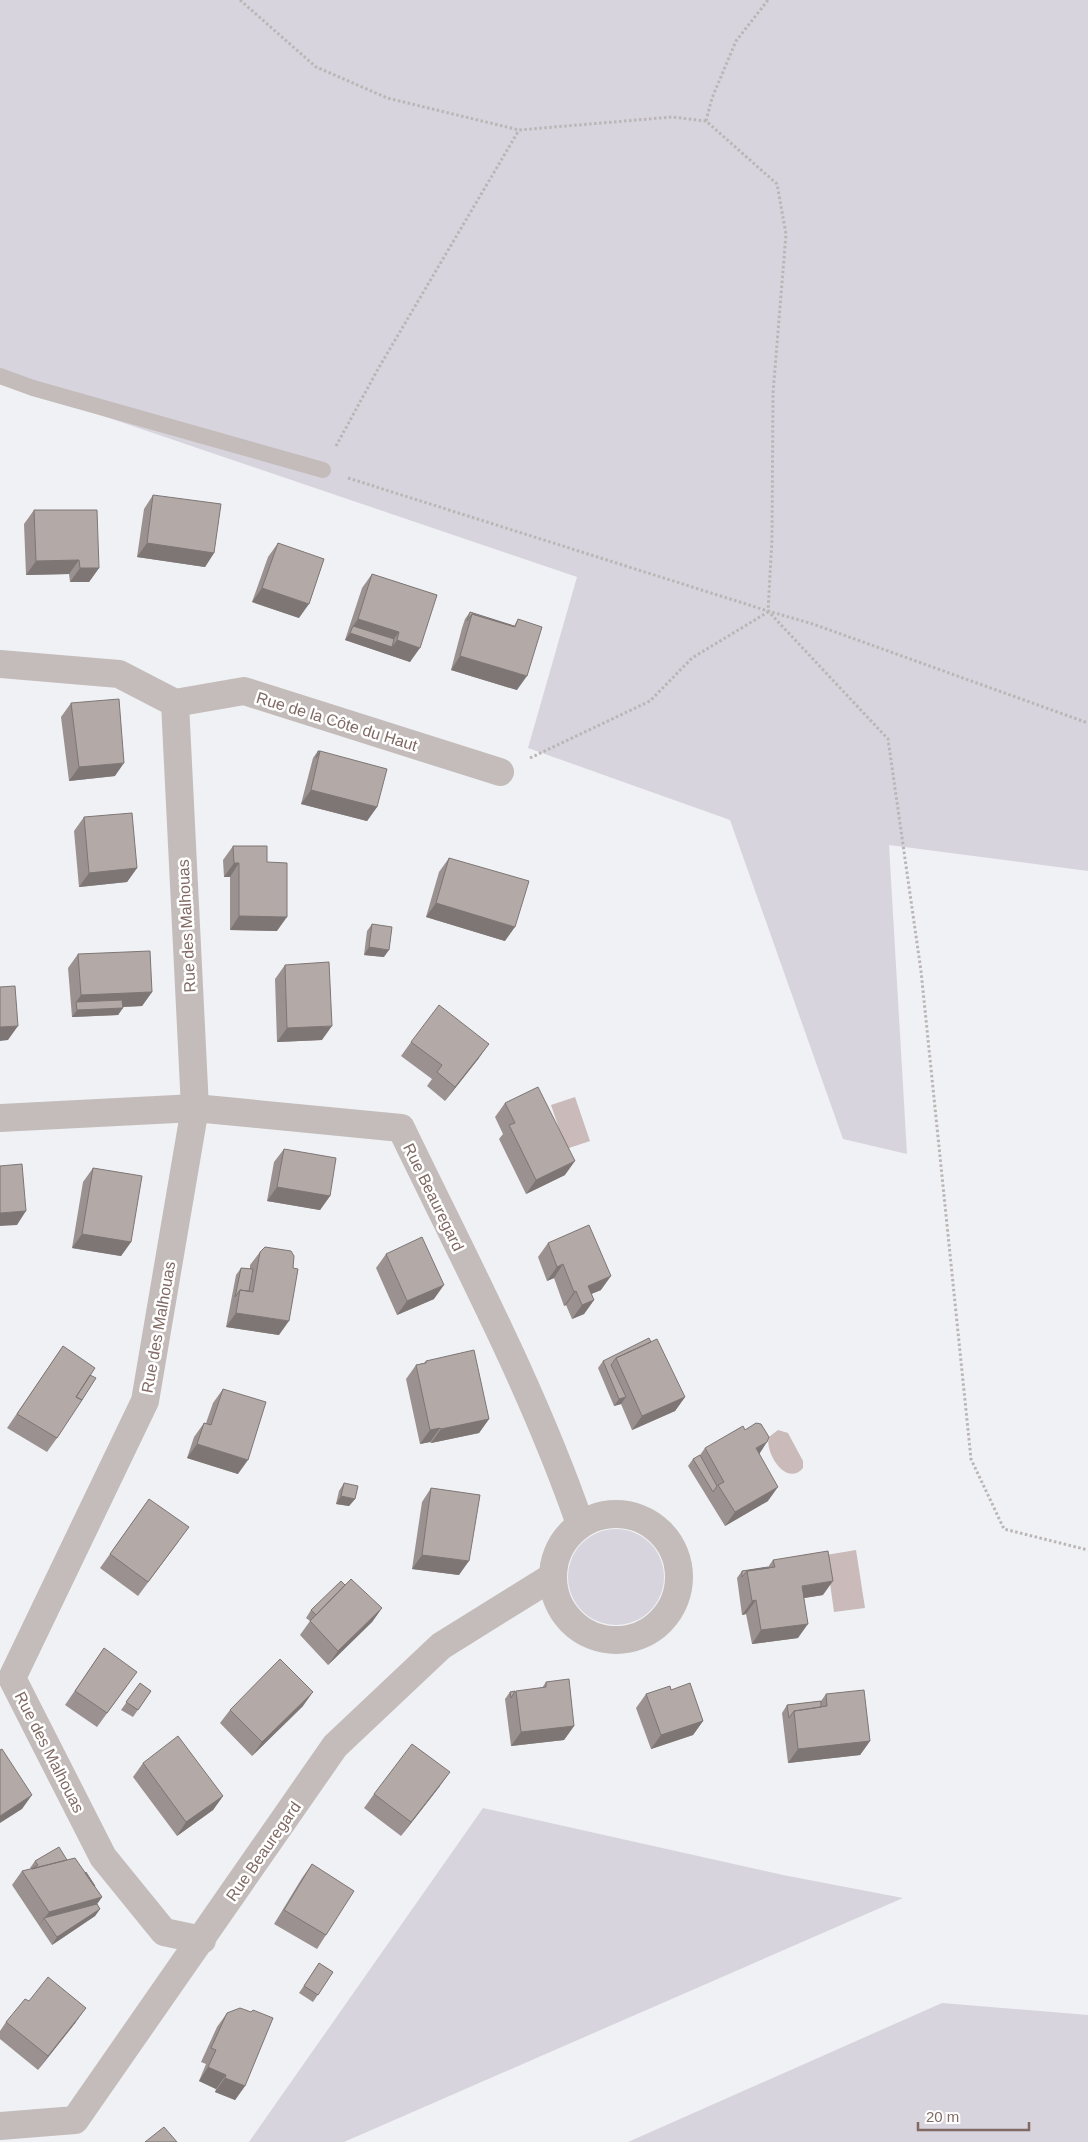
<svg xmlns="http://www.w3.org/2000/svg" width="1088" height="2142" font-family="Helvetica,sans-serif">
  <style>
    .green { fill: #d8d4de }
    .water { fill: #cababa }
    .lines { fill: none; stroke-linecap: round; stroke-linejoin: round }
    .path { stroke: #bbb6b5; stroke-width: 3; stroke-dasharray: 2.5 2.5; stroke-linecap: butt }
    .lane { stroke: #c3bcba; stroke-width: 16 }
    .street { stroke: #c3bcba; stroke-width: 28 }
    .wall { fill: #9a9190 }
    .shaded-wall { fill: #7d7675 }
    .building { fill: #b3a9a7; stroke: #7d7675 }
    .labels { text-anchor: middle; stroke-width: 5; stroke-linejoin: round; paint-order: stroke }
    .street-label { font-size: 16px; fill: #816a64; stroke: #fff }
  </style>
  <rect width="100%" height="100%" fill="#f0f1f4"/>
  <!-- green -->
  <path class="green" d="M 0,0 L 1088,0 L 1088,871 L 889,845 L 907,1154 L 843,1139 L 730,820 L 528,748 L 577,577 L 0,381 Z
    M568 1577a48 48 0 1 1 96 0a48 48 0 1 1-96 0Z
    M 483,1808 L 783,1875 L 903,1898 L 344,2142 L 249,2142 Z
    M 942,2003 L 1088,2015 L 1088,2142 L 628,2142 Z"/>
  <!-- water -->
  <path class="water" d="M 575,1097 L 590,1141 L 566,1149 L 551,1105 Z
    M 778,1430 L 788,1433 L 803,1461 L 803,1468 C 786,1488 764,1451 769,1437 Z
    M 856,1550 L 865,1608 L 834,1612 L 826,1555 Z"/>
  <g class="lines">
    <!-- path -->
    <path class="path" d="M 240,0 L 316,67 L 387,98 L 519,130 L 672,117 L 706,121 L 777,184 L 786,234 L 773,393 L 772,539 L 768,611 L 888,739 L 921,971 L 971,1459 L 1004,1529 L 1088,1550
      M 706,121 L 712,98 L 736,41 L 768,0
      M 336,446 L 378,369 L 519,130
      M 348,478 L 768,611 L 813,624 L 1088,723
      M 530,758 L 650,701 L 692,658 L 768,612"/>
    <!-- lane -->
    <path class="lane" d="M 0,376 L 33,388 L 323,470"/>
    <!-- street -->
    <path class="street" d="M 0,664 L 119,674 L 175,703 L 244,691 L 500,772
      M 175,703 L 195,1108 L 145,1401 L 12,1678 L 103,1857 L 164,1932 L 202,1940
      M 0,1118 L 195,1108 L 401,1128 C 464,1259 533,1388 580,1524
      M553 1577a63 63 0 1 1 126 0a63 63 0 1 1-126 0Z
      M 0,2126 L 75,2120 L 335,1746 L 441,1646 L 552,1577"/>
  </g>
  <!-- wall -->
  <path class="wall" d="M 153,495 L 214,553 L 205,567 L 137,557 L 144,509 Z
    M 34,510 L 99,568 L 89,582 L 70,582 L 69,574 L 26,575 L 24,524 Z
    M 278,543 L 299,618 L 252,602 L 268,557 Z
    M 372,574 L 437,595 L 410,662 L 345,640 L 362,588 Z
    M 470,612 L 514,626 L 518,619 L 517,690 L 451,670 L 462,628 L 465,619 Z
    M 71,703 L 115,776 L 69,781 L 61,717 Z
    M 318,751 L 377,807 L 367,821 L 301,804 L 313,758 Z
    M 84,817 L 137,868 L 127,882 L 79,887 L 74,831 Z
    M 233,846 L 267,862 L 277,931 L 230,930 L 230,877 L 224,877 L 223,860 Z
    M 449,858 L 505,941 L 426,917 L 439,872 Z
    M 372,924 L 384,957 L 364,955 L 367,931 Z
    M 78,954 L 152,992 L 142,1006 L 123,1007 L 118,1015 L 72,1017 L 68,968 Z
    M 285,965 L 322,1040 L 277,1042 L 275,979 Z
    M 411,1042 L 479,1058 L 445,1101 L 427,1086 L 432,1079 L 401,1056 Z
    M 505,1103 L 565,1175 L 526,1194 L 499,1139 L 503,1134 L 495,1117 Z
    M 284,1149 L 330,1196 L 320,1210 L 267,1201 L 274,1162 Z
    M 93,1168 L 131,1242 L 121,1256 L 72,1248 L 83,1182 Z
    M 548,1243 L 601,1290 L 591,1294 L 594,1300 L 584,1314 L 572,1319 L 566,1305 L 564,1306 L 554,1278 L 547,1281 L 538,1257 Z
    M 260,1252 L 279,1335 L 226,1327 L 236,1275 L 241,1268 L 250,1269 L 250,1265 Z
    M 386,1254 L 434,1299 L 397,1315 L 376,1268 Z
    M 651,1342 L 685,1397 L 675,1411 L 632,1430 L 621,1404 L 614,1406 L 598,1368 L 603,1361 Z
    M 63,1346 L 90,1375 L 57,1438 L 47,1452 L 7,1428 Z
    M 426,1361 L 489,1419 L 479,1433 L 431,1443 L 430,1442 L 420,1444 L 406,1379 L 416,1365 L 424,1363 Z
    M 223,1389 L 238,1474 L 187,1458 L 194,1437 L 204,1423 L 206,1423 L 213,1403 Z
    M 705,1448 L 759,1454 L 768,1501 L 725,1526 L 688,1466 L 693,1459 L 700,1455 Z
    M 344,1483 L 355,1499 L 349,1506 L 336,1504 L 339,1491 Z
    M 431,1488 L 459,1575 L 412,1569 L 422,1502 Z
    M 149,1499 L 179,1541 L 138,1596 L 100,1568 Z
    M 773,1560 L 823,1595 L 804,1598 L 798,1638 L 752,1644 L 746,1614 L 742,1615 L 737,1578 L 742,1571 L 768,1567 Z
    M 345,1585 L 382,1608 L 372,1622 L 328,1665 L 300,1635 L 310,1621 L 306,1618 L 311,1610 Z
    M 104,1648 L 127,1686 L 97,1727 L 65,1705 Z
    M 546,1682 L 574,1726 L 564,1740 L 511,1746 L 505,1699 L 510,1692 L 542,1688 Z
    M 140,1683 L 151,1691 L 133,1717 L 121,1710 Z
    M 671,1690 L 703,1721 L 693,1735 L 651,1749 L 636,1708 L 646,1694 Z
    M 826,1694 L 870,1741 L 860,1755 L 788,1763 L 782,1713 L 787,1705 L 821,1701 Z
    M 303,1706 L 252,1756 L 220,1723 L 230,1710 Z
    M 143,1763 L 223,1796 L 213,1810 L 177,1836 L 133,1777 Z
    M 440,1786 L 401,1836 L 364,1808 L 374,1794 Z
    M 67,1860 L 85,1873 L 95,1886 L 95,1887 L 102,1897 L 97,1904 L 100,1909 L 95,1916 L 52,1945 L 12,1885 L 22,1871 L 31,1869 L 30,1868 L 35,1861 Z
    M 312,1864 L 326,1935 L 317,1949 L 274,1924 L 302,1878 Z
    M 319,1963 L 333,1972 L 313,2002 L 299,1993 Z
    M 29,2001 L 76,2022 L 38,2070 L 0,2039 L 0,2031 L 6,2022 Z
    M 227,2013 L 245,2086 L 235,2100 L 215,2092 L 216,2089 L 199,2081 L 206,2064 L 201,2062 L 217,2027 Z"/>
  <!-- shaded-wall -->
  <path class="shaded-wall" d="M 147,543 L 214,553 L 205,567 L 137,557 Z
    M 79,560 L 69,574 L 26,575 L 36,561 Z
    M 80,568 L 99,568 L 89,582 L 70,582 Z
    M 262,588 L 309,604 L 299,618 L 252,602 Z
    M 358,619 L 399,632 L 389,646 L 392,647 L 397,640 L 420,648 L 410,662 L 345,640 L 350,633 L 353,626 Z
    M 460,656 L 527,676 L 517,690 L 451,670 Z
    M 124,763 L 115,776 L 69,781 L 79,767 Z
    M 311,790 L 377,807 L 367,821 L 301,804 Z
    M 234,863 L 239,863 L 230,877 L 224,877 Z
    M 137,868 L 127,882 L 79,887 L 89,873 Z
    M 436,903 L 515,927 L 505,941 L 426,917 Z
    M 239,916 L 287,917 L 277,931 L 230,930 Z
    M 369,947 L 389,950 L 384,957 L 364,955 Z
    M 152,992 L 142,1006 L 77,1009 L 76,1002 L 81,995 Z
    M 123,1008 L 118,1015 L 72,1017 L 77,1010 Z
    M 18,1026 L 8,1040 L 0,1041 L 0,1027 Z
    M 332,1026 L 322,1040 L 277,1042 L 287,1028 Z
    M 489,1044 L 479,1058 L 445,1101 L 455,1087 Z
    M 575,1161 L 565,1175 L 526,1194 L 536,1180 Z
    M 277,1187 L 330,1196 L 320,1210 L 267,1201 Z
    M 26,1211 L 17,1225 L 0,1226 L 0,1213 Z
    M 82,1234 L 131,1242 L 121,1256 L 72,1248 Z
    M 563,1264 L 554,1278 L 547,1281 L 557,1267 Z
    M 611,1276 L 601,1290 L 579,1299 L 588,1286 Z
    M 444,1285 L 434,1299 L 397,1315 L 407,1301 Z
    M 576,1291 L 566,1305 L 564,1306 L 574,1292 Z
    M 594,1300 L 584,1314 L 572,1319 L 582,1305 Z
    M 236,1313 L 289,1321 L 279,1335 L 226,1327 Z
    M 626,1397 L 621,1404 L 614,1406 L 619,1399 Z
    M 685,1397 L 675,1411 L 632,1430 L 642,1416 Z
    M 489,1419 L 479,1433 L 431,1443 L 441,1429 Z
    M 440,1428 L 430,1442 L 420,1444 L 430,1430 Z
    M 767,1442 L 758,1456 L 756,1448 Z
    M 197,1444 L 248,1460 L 238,1474 L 187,1458 Z
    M 778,1487 L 768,1501 L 725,1526 L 735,1512 Z
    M 341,1496 L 355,1499 L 349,1506 L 336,1504 Z
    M 422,1555 L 469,1561 L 459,1575 L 412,1569 Z
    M 833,1581 L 823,1595 L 792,1600 L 802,1586 Z
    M 756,1600 L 746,1614 L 742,1615 L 752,1601 Z
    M 382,1608 L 372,1622 L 328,1665 L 338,1651 Z
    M 808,1624 L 798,1638 L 752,1644 L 761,1630 Z
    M 313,1692 L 303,1706 L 252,1756 L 262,1742 Z
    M 703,1721 L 693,1735 L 651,1749 L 661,1735 Z
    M 574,1726 L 564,1740 L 511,1746 L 521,1732 Z
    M 870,1741 L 860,1755 L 788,1763 L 798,1749 Z
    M 450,1772 L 440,1786 L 401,1836 L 411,1822 Z
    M 32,1795 L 22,1809 L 0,1823 L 0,1816 Z
    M 223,1796 L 213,1810 L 177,1836 L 186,1822 Z
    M 102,1897 L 92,1911 L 44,1918 L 39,1926 L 49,1912 Z
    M 100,1909 L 95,1916 L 52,1945 L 57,1937 Z
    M 86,2008 L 76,2022 L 38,2070 L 48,2056 Z
    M 208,2067 L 226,2075 L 216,2089 L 199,2081 Z
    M 225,2078 L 245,2086 L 235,2100 L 215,2092 Z"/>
  <!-- building -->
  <path class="building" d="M 153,495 L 221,504 L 214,553 L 147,543 Z
    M 34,510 L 97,510 L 99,568 L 80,568 L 79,560 L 36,561 Z
    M 278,543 L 324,559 L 309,604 L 262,588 Z
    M 372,574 L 437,595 L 420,648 L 397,640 L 399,632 L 358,619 Z
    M 470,612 L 514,626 L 513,626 L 472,614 L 467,621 Z
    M 472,614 L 515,627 L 518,619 L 542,627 L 527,676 L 460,656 Z
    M 353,626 L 394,639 L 392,647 L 350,633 Z
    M 119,699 L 124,763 L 79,767 L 71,703 Z
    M 318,751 L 320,751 L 316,758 Z
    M 320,751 L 387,769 L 377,807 L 311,790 Z
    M 132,813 L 137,868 L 89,873 L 84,817 Z
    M 233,846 L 267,846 L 267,862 L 287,863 L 287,917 L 239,916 L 239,863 L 234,863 Z
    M 449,858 L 529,881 L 515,927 L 436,903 Z
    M 372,924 L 392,927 L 389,950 L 369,947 Z
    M 150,951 L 152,992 L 81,995 L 78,954 Z
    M 329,962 L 332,1026 L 287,1028 L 285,965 Z
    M 15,986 L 18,1026 L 0,1027 L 0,987 Z
    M 122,1000 L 123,1008 L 77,1010 L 76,1002 Z
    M 439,1005 L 489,1044 L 455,1087 L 437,1072 L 442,1065 L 411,1042 Z
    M 538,1087 L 575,1161 L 536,1180 L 509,1125 L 515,1123 L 505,1103 Z
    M 284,1149 L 336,1158 L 330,1196 L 277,1187 Z
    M 22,1164 L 26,1211 L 0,1213 L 0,1166 Z
    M 93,1168 L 142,1176 L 131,1242 L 82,1234 Z
    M 589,1225 L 611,1276 L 588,1286 L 594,1300 L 582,1305 L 576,1291 L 574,1292 L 563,1264 L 557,1267 L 548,1243 Z
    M 422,1237 L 444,1285 L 407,1301 L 386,1254 Z
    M 265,1247 L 291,1251 L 294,1256 L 293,1268 L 298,1269 L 289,1321 L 236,1313 L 240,1290 L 253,1292 L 260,1252 Z
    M 241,1268 L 253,1269 L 249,1291 L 240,1290 L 235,1297 Z
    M 649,1338 L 651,1342 L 616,1358 L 611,1365 L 626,1397 L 619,1399 L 603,1361 Z
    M 657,1339 L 685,1397 L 642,1416 L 616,1358 Z
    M 63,1346 L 95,1368 L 76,1397 L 82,1400 L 57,1438 L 17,1414 Z
    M 474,1350 L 489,1419 L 441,1429 L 440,1428 L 430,1430 L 416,1365 L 426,1363 L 426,1361 Z
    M 90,1375 L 96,1378 L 82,1400 L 76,1397 Z
    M 223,1389 L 266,1402 L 248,1460 L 197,1444 L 204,1423 L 211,1425 Z
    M 756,1423 L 761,1424 L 769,1437 L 767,1442 L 756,1448 L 778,1487 L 735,1512 L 718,1485 L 724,1482 L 705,1448 L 743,1426 L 745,1430 Z
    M 700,1455 L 717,1486 L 713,1492 L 693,1459 Z
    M 344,1483 L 358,1486 L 355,1499 L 341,1496 Z
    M 431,1488 L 480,1495 L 469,1561 L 422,1555 Z
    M 149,1499 L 189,1527 L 148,1582 L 110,1554 Z
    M 828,1551 L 833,1581 L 802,1586 L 808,1624 L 761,1630 L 756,1600 L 752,1601 L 747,1571 L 775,1567 L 773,1560 Z
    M 768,1567 L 769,1568 L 747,1571 L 742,1577 L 742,1571 Z
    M 351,1579 L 382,1608 L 338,1651 L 310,1621 Z
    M 341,1581 L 345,1585 L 316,1615 L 311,1610 Z
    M 104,1648 L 137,1672 L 107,1713 L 75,1691 Z
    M 280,1659 L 313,1692 L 262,1742 L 230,1710 Z
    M 569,1679 L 574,1726 L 521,1732 L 516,1691 L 546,1687 L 546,1682 Z
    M 140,1683 L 151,1691 L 138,1710 L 126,1702 Z
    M 690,1683 L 703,1721 L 661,1735 L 646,1694 L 670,1686 L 671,1690 Z
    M 864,1690 L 870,1741 L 798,1749 L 794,1711 L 827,1706 L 826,1694 Z
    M 515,1691 L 511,1698 L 510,1692 Z
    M 821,1701 L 821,1707 L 794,1711 L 789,1718 L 787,1705 Z
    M 178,1736 L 223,1796 L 186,1822 L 143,1763 Z
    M 412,1744 L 450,1772 L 411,1822 L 374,1794 Z
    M 2,1749 L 32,1795 L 0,1816 L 0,1750 Z
    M 59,1847 L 67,1860 L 32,1869 L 38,1865 L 35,1861 Z
    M 75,1858 L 102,1897 L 49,1912 L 22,1871 Z
    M 312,1864 L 354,1891 L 326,1935 L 284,1910 Z
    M 86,1872 L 95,1886 L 94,1886 L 85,1873 Z
    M 97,1904 L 100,1909 L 57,1937 L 44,1918 Z
    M 319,1963 L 333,1972 L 318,1995 L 304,1986 Z
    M 48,1977 L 86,2008 L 48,2056 L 6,2022 L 25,1999 L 29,2001 Z
    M 240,2008 L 251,2012 L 253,2010 L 273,2018 L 245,2086 L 225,2078 L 226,2075 L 208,2067 L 216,2050 L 211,2048 L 227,2013 Z
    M 164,2127 L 177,2142 L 145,2142 Z"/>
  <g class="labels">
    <!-- street labels -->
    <g class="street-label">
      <text transform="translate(337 721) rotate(17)" y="6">Rue de la Côte du Haut</text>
      <text transform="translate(186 926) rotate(-93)" y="6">Rue des Malhouas</text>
      <text transform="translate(434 1197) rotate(64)" y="6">Rue Beauregard</text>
      <text transform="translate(158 1327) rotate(-80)" y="6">Rue des Malhouas</text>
      <text transform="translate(50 1752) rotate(63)" y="6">Rue des Malhouas</text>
      <text transform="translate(263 1851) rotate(-55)" y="6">Rue Beauregard</text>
    </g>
  </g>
  <!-- scale -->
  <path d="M918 2122v8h111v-8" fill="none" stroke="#816a64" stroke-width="2.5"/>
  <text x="926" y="2122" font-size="15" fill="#816a64" stroke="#ffffff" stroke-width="4" paint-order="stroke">20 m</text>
</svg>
